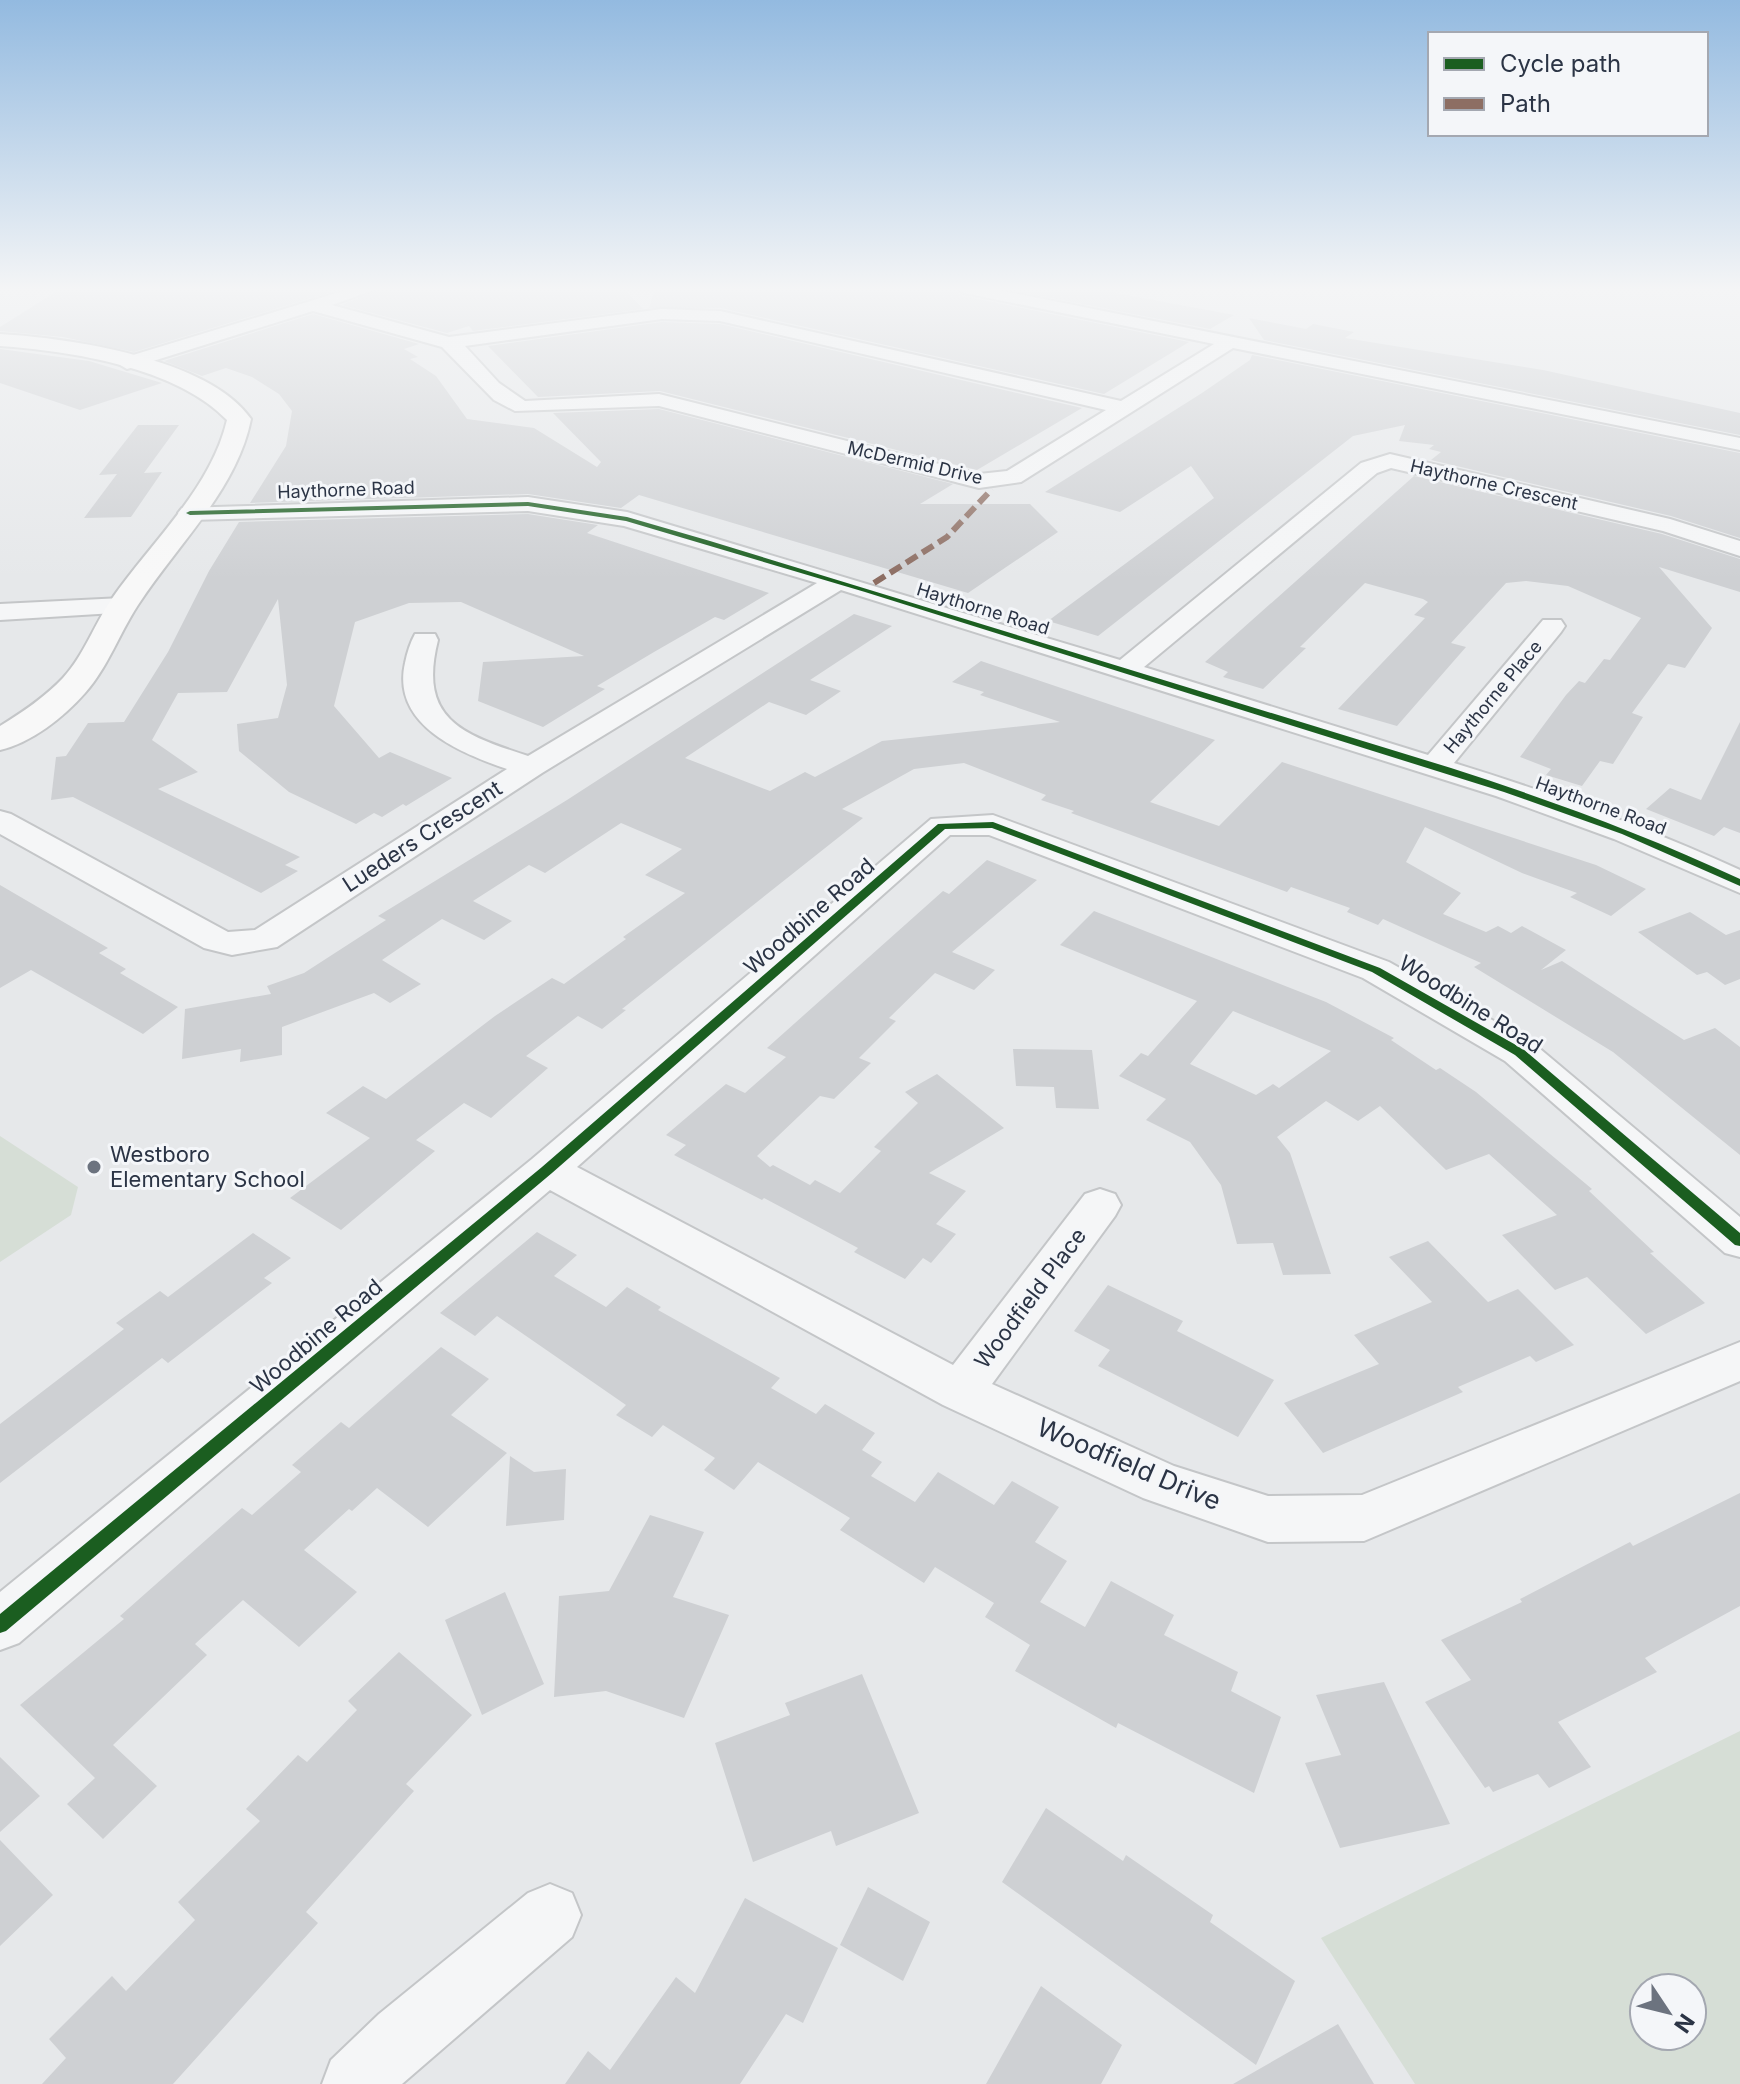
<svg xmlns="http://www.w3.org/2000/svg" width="1740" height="2084" font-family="Inter,sans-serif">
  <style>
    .green { fill: #d6ded6; fill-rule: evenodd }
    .building { fill: #ced0d3; fill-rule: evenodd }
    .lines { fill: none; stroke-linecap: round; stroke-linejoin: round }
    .street-casing { stroke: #c4c6c8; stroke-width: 4 }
    .secondary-casing { stroke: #c4c6c8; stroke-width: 4 }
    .street { fill: #f5f6f7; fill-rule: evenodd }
    .secondary { fill: #f8f8f8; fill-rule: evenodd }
    .quiet { stroke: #8d6e63; stroke-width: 6; stroke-dasharray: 13 6; stroke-linecap: butt }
    .cycleway-casing { stroke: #f4f6f9; stroke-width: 5 }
    .cycleway { fill: #1b5e20; fill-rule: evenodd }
    .poi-dot { fill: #6c737f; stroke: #f4f6f9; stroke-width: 3 }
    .labels { text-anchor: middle; stroke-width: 6; stroke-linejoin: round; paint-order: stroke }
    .far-street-label { font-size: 18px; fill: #2b3445; stroke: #f4f6f9 }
    .street-label { font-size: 22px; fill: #2b3445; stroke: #f4f6f9 }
    .poi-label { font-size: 22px; fill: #2b3445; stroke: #f4f6f9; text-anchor: start }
    .near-street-label { font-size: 26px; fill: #2b3445; stroke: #f4f6f9 }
  </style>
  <rect width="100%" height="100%" fill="#e6e8ea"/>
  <!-- green -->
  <path class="green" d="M 0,1136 L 78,1187 L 71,1215 L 0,1262 Z
    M 1740,1731 L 1740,2084 L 1415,2084 L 1321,1938 ZM 1644,1988 L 1692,1988 L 1692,2036 L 1644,2036 Z"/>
  <!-- building -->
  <path class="building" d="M 62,288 L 344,288 L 134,352 L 63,337 L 0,331 L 0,327 Z
    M 382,288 L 623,288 L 643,309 L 473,331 L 469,326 L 447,333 L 342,305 Z
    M 655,288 L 952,288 L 963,296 L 1189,342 L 1104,394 L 721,308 L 649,308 Z
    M 1001,288 L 1089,288 L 1234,315 L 1210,329 Z
    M 313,314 L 419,344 L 404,349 L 418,357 L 410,359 L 436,376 L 467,419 L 534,428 L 597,467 L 601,462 L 553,413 L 659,409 L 953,484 L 920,504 L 1030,504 L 1058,532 L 968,593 L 639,495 L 621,508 L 528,494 L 250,503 L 286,446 L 292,411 L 279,394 L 252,377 L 226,368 L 202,376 L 164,361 Z
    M 1249,318 L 1306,329 L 1313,324 L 1354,332 L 1345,338 L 1543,370 L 1740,413 L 1740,435 L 1264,340 Z
    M 662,322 L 720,324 L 1082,408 L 977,470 L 660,391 L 538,397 L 488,346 Z
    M 0,349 L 89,361 L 162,383 L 80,410 L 0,383 Z
    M 1252,355 L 1740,453 L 1740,538 L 1671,516 L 1431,460 L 1441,452 L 1429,449 L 1434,445 L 1399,441 L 1405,425 L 1353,436 L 1098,636 L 1048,621 L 1214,498 L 1191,466 L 1120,512 L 1045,492 L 1202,393 L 1250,360 Z
    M 138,425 L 179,425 L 144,473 L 162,472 L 131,517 L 84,518 L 117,474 L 99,475 Z
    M 1414,476 L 1662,534 L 1740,559 L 1740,592 L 1659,567 L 1712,628 L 1685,668 L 1668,664 L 1632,713 L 1643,717 L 1613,764 L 1600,761 L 1582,786 L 1546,775 L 1551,769 L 1520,757 L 1566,695 L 1579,681 L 1585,683 L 1604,659 L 1610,660 L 1641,618 L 1568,586 L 1526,581 L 1506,583 L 1451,643 L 1466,647 L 1397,726 L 1338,709 L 1425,618 L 1414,615 L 1428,602 L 1423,599 L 1365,583 L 1300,647 L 1306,648 L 1263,689 L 1223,677 L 1228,672 L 1205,662 Z
    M 528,514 L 598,525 L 587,533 L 769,593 L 724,620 L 715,617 L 654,652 L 597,686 L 605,689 L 543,727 L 478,701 L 483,662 L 584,656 L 461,602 L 409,603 L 355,622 L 334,706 L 379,758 L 390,752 L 452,778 L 406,806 L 403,804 L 382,817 L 374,813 L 356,824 L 289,792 L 239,751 L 237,724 L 278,718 L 287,685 L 278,599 L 227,692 L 178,693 L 152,740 L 198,772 L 158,789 L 300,857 L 285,865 L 298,871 L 261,893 L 73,797 L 51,800 L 56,757 L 66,756 L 88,723 L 124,722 L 168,652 L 209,571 L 239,522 Z
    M 854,614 L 892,626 L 810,680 L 841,691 L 806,715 L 769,702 L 685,758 L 770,791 L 805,772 L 815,777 L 882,741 L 1060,722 L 980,695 L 984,692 L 952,682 L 981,661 L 1215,740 L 1150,802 L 1219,826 L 1282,762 L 1596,865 L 1646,889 L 1611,916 L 1570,897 L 1577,893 L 1522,873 L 1425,827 L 1406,862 L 1461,893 L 1443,914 L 1486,932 L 1498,926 L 1511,933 L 1522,926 L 1566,950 L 1541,970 L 1562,961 L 1684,1040 L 1715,1028 L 1740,1047 L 1740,1155 L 1613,1052 L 1474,967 L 1481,963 L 1383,919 L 1378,925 L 1347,912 L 1350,908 L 1291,887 L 1287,892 L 1071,813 L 1074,811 L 1041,800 L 1046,795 L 964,763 L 914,769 L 842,809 L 863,818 L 622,1009 L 626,1010 L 602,1029 L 578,1016 L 526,1056 L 548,1068 L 491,1118 L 464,1103 L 416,1140 L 435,1151 L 341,1230 L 290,1198 L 370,1138 L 326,1113 L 363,1086 L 386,1099 L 495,1016 L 552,978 L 564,984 L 626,939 L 623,937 L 685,893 L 645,875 L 682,849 L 621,823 L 545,873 L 529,865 L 473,901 L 512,921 L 484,940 L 442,919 L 382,960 L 421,984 L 390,1003 L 374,993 L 282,1027 L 282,1055 L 240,1062 L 241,1049 L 182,1059 L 185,1009 L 271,994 L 267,986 L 304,973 L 386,920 L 378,916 L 567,800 Z
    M 1740,722 L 1740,833 L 1724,827 L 1714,836 L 1646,809 L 1670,788 L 1701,800 Z
    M 987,860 L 1037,880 L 952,952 L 995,970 L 974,990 L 935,973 L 889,1018 L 896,1021 L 859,1058 L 871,1063 L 834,1099 L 820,1096 L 757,1156 L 770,1167 L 773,1165 L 810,1185 L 815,1180 L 840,1193 L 881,1151 L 874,1147 L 918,1103 L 905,1092 L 937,1074 L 1004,1128 L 929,1173 L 966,1191 L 936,1224 L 956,1234 L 931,1263 L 923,1258 L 905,1279 L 854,1252 L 858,1248 L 764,1198 L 762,1200 L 674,1155 L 686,1145 L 666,1135 L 726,1084 L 745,1093 L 786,1057 L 767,1048 L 943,891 L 949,894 Z
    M 0,885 L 108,948 L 99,953 L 126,969 L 120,973 L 178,1007 L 143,1034 L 31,970 L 0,988 Z
    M 1094,911 L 1326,1002 L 1394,1038 L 1391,1040 L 1436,1070 L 1440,1068 L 1476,1092 L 1592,1189 L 1589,1191 L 1654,1252 L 1650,1253 L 1705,1303 L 1646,1334 L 1587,1277 L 1555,1290 L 1502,1235 L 1557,1215 L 1489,1154 L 1446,1170 L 1380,1106 L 1358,1121 L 1326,1101 L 1277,1137 L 1290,1153 L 1331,1274 L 1283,1275 L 1273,1243 L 1237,1244 L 1221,1185 L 1190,1142 L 1146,1120 L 1166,1099 L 1119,1076 L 1141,1053 L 1148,1056 L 1197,1001 L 1060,945 ZM 1233,1011 L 1331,1051 L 1279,1088 L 1273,1084 L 1256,1095 L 1190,1064 Z
    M 1690,912 L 1726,935 L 1740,930 L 1740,979 L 1725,985 L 1707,972 L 1697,975 L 1638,932 Z
    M 1013,1049 L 1092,1050 L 1099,1109 L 1056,1108 L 1054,1087 L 1016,1086 Z
    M 537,1232 L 577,1255 L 554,1276 L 606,1307 L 627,1287 L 661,1307 L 658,1310 L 780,1378 L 771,1388 L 816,1414 L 825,1404 L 875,1433 L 862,1450 L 882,1462 L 871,1476 L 915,1502 L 938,1472 L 994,1505 L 1012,1481 L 1059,1507 L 1035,1542 L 1067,1561 L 1040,1602 L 1085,1627 L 1111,1581 L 1174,1615 L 1164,1635 L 1238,1672 L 1231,1691 L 1281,1717 L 1254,1793 L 1118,1723 L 1116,1728 L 1015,1671 L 1030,1645 L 985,1617 L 994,1603 L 935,1567 L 924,1583 L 840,1530 L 850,1518 L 758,1462 L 734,1490 L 704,1470 L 715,1458 L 663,1425 L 652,1437 L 616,1415 L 626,1405 L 497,1316 L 475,1336 L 440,1313 Z
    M 253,1233 L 291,1258 L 264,1278 L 272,1283 L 168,1363 L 162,1358 L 0,1483 L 0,1424 L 124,1329 L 116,1323 L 160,1291 L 168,1297 Z
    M 1428,1241 L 1488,1302 L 1518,1289 L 1574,1345 L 1536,1362 L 1530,1356 L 1458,1387 L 1463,1392 L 1323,1453 L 1284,1403 L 1379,1364 L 1354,1335 L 1432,1302 L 1389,1257 Z
    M 1108,1285 L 1183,1321 L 1177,1331 L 1274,1380 L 1238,1437 L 1098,1366 L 1110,1350 L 1074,1331 Z
    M 441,1347 L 489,1379 L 451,1415 L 507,1453 L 428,1527 L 377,1488 L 352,1511 L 349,1509 L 304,1550 L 357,1592 L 299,1647 L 243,1600 L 195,1644 L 207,1655 L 113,1745 L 157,1786 L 103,1839 L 67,1804 L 95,1778 L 20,1705 L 124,1619 L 120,1616 L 242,1508 L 252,1515 L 301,1472 L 292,1465 L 341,1422 L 349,1428 Z
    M 510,1456 L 534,1472 L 566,1469 L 564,1520 L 506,1526 Z
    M 1740,1493 L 1740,1606 L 1645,1658 L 1657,1672 L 1558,1722 L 1591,1767 L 1549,1788 L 1538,1774 L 1493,1792 L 1489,1786 L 1485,1788 L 1425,1702 L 1471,1680 L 1441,1640 L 1522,1602 L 1520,1599 L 1630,1542 L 1633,1546 Z
    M 650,1515 L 704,1532 L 673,1597 L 729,1615 L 684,1718 L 606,1691 L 554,1697 L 559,1596 L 609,1591 Z
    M 505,1592 L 544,1684 L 482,1715 L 445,1620 Z
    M 399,1652 L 472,1715 L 406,1784 L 414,1791 L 306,1912 L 318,1923 L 173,2084 L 42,2084 L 66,2058 L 49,2039 L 112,1976 L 126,1991 L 195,1920 L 178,1902 L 260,1821 L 246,1809 L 298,1755 L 307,1762 L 357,1710 L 348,1701 Z
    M 862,1674 L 919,1813 L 836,1846 L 831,1831 L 753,1862 L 715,1743 L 790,1715 L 785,1703 Z
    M 1384,1682 L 1450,1824 L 1340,1848 L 1305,1763 L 1341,1755 L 1316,1695 Z
    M 0,1757 L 40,1796 L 0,1832 Z
    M 1046,1808 L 1123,1861 L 1126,1855 L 1213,1915 L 1210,1922 L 1295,1981 L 1256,2065 L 1002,1882 Z
    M 0,1840 L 53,1895 L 0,1946 Z
    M 868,1887 L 930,1922 L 903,1981 L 840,1945 Z
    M 745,1898 L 838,1948 L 803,2023 L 786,2014 L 740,2084 L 565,2084 L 588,2051 L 610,2070 L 676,1977 L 695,1993 Z
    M 1041,1986 L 1122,2045 L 1101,2084 L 986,2084 Z
    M 1338,2024 L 1374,2084 L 1233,2084 Z"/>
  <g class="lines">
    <defs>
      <path id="street" d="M 353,288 L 379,288 L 332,305 L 449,337 L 662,309 L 720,311 L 1121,401 L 1214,344 L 964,293 L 955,288 L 988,288 L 1740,438 L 1740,450 L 1233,348 L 1021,482 L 979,488 L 659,406 L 515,411 L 494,400 L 442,347 L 313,311 L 134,367 L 127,369 L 117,363 L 120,359 ZM 662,319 L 720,321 L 1106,410 L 1007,471 L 979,474 L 659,394 L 525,401 L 499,383 L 465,346 Z
        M 1390,454 L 1670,519 L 1740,541 L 1740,556 L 1663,531 L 1391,468 L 1377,473 L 1144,667 L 1428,755 L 1543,620 L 1561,620 L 1565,626 L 1561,632 L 1454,763 C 1551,793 1647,827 1740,870 L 1740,893 L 1614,839 L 1496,796 L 841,590 L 542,773 L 277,947 L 232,955 L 204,948 L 0,834 L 0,811 L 11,814 L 228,932 L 255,930 L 507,769 C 460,753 391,725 405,663 C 407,653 410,643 415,634 L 435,634 L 438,640 C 418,719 461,734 528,756 L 817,583 L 624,526 L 528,511 L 190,520 L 182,518 L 178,513 L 182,508 L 528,497 L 627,512 L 1120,660 L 1361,463 Z
        M 122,598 L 131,600 L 135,606 L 131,612 L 0,620 L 0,604 Z
        M 993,815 L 1389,962 L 1533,1043 L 1740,1217 L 1740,1257 L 1725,1253 L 1505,1061 L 1363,978 L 989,835 L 950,835 L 577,1167 L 953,1365 L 1085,1194 L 1100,1189 L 1115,1194 L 1121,1205 L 1115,1216 L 992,1384 L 1174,1466 L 1268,1496 L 1362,1495 L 1740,1342 L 1740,1381 L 1364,1541 L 1268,1542 L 1143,1498 L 943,1405 L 550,1190 L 19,1643 L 0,1650 L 0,1592 L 532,1159 L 931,819 Z
        M 550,1884 L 572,1893 L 581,1915 L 572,1937 L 402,2084 L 322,2084 L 331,2060 L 379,2014 L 528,1893 Z"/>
      <path id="secondary" d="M 0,334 C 69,338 209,358 251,419 C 237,490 176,546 138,605 C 119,634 108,667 85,693 C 64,717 31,743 0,750 L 0,726 C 23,712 45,697 63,678 C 84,655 94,625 111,600 C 150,543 211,489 227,420 C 176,367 70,351 0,346 Z"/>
    </defs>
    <!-- street casing -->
    <use href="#street" class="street-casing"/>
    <!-- secondary casing -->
    <use href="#secondary" class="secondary-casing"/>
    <!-- street -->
    <use href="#street" class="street"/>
    <!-- secondary -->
    <use href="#secondary" class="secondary"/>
    <!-- quiet -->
    <path class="quiet" d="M 874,583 L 947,537 L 992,489"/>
    <defs>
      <path id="cycleway" d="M 528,502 L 627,517 L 710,541 L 1451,768 C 1550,800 1646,835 1740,879 L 1740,886 L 1622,834 L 1504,792 L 865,592 L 626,521 L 528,506 L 190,515 L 186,513 L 190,511 Z
        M 993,822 L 1380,968 L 1523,1049 L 1740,1233 L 1740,1246 L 1735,1245 L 1515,1055 L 1372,972 L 992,828 L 945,829 L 552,1173 L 6,1631 L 0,1633 L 0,1614 L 542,1167 L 938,824 Z"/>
    </defs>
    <!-- cycleway casing -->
    <use href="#cycleway" class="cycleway-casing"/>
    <!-- cycleway -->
    <use href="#cycleway" class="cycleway"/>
  </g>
  <!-- sky -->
  <linearGradient id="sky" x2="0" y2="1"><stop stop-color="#93bae0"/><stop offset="0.5" stop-color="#f4f5f6"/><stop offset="1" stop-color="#f4f5f6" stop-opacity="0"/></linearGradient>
  <rect width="1740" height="579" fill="url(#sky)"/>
  <!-- markers -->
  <circle class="poi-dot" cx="94" cy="1167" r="8"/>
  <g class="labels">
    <!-- far-street labels -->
    <g class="far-street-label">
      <text transform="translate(915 463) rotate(13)" y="6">McDermid Drive</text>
      <text transform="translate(1494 485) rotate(13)" y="6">Haythorne Crescent</text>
      <text transform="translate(346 490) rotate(-2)" y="6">Haythorne Road</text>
      <text transform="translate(983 609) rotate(17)" y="6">Haythorne Road</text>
      <text transform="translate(1493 697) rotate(-50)" y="6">Haythorne Place</text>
      <text transform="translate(1601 806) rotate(20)" y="6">Haythorne Road</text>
    </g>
    <!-- street labels -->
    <g class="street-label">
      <text transform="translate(422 836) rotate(-33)" y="8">Lueders Crescent</text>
      <text transform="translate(809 916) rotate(-41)" y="8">Woodbine Road</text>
      <text transform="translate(1471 1004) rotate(32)" y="8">Woodbine Road</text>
      <text transform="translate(1030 1298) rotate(-53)" y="8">Woodfield Place</text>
      <text transform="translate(316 1336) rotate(-40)" y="8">Woodbine Road</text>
    </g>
    <!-- poi labels -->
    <g class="poi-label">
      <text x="110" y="1162">Westboro<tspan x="110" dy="25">Elementary School</tspan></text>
    </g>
    <!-- near-street labels -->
    <g class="near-street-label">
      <text transform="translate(1129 1464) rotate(23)" y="9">Woodfield Drive</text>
    </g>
  </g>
  <!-- legend -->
  <rect x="1428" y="32" width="280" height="104" fill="#f4f6f9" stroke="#a4a8b1" stroke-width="2"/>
  <rect x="1444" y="58" width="40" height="12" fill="#1b5e20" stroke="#a4a8b1" stroke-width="2"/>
  <text x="1500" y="72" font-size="24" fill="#2b3445">Cycle path</text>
  <rect x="1444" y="98" width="40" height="12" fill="#8d6e63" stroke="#a4a8b1" stroke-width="2"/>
  <text x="1500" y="112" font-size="24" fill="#2b3445">Path</text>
  <!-- north arrow -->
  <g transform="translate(1668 2012) rotate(125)"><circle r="38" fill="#f4f6f9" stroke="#a4a8b1" stroke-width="2"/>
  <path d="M0-6L14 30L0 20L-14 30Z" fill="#6c737f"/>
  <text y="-12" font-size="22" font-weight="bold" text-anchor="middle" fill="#2b3445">N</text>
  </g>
</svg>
